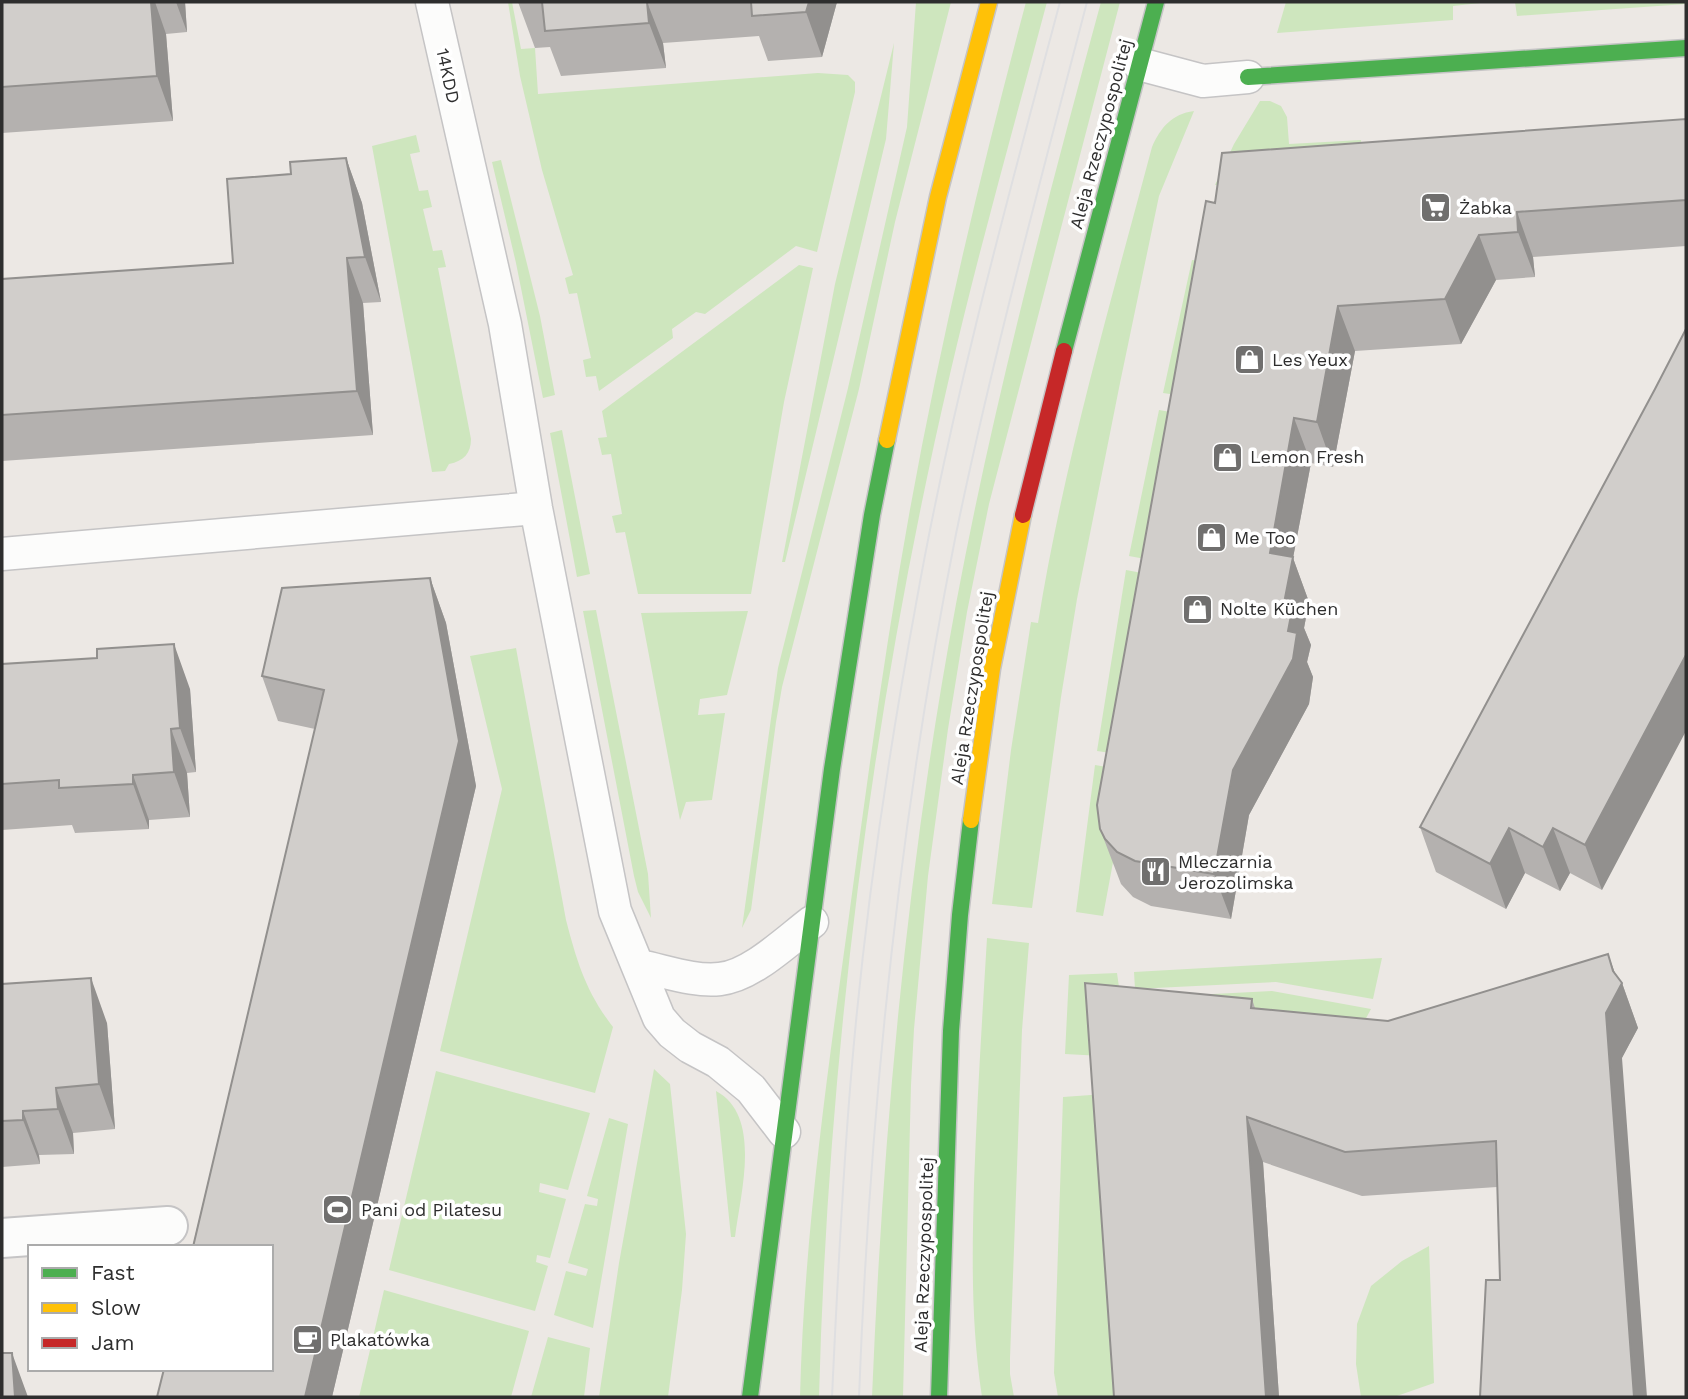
<svg xmlns="http://www.w3.org/2000/svg" width="1688" height="1399" font-family="'Work Sans',sans-serif">
  <style>
    .green { fill: #cee6be }
    .lines { fill: none; stroke-linecap: round; stroke-linejoin: round }
    .lane-casing { stroke: #c5c4c5; stroke-width: 35 }
    .street-casing { stroke: #c5c4c5; stroke-width: 42 }
    .fast-casing { stroke: #c5c4c5; stroke-width: 19 }
    .slow-casing { stroke: #c5c4c5; stroke-width: 19 }
    .jam-casing { stroke: #c5c4c5; stroke-width: 19 }
    .lane { stroke: #fcfcfb; stroke-width: 32 }
    .street { stroke: #fcfcfb; stroke-width: 38 }
    .fast { stroke: #4caf50; stroke-width: 16 }
    .slow { stroke: #ffc107; stroke-width: 16 }
    .jam { stroke: #c62828; stroke-width: 16 }
    .tram { stroke: #dfdfe1; stroke-width: 2 }
    .wall { fill: #b4b1af }
    .shaded-wall { fill: #92908e }
    .building { fill: #d1cecb; stroke: #92908e; stroke-width: 2 }
    .labels { text-anchor: middle; stroke-width: 7; stroke-linejoin: round; paint-order: stroke }
    .street-label { font-size: 18px; fill: #2e2e2e; stroke: #fff }
    .poi-label { font-size: 18px; fill: #2e2e2e; stroke: #fff; text-anchor: start }
  </style>
  <rect width="100%" height="100%" fill="#ece8e4"/>
  <!-- green -->
  <path class="green" d="M 508,2 L 512,2 L 521,49 L 535,48 L 538,94 L 818,73 L 848,75 L 855,82 L 855,92 L 817,252 L 796,246 L 705,314 L 696,312 L 672,329 L 673,338 L 599,391 L 596,376 L 586,377 L 583,360 L 591,358 L 577,293 L 569,294 L 565,278 L 573,275 L 542,170 L 520,76 Z
    M 916,2 L 951,2 L 895,222 L 859,389 L 782,687 L 776,722 L 751,910 L 742,928 L 778,668 L 848,388 L 907,127 Z
    M 1026,2 L 1047,2 C 1014,126 979,249 950,374 C 872,709 828,1054 819,1397 L 800,1397 C 804,1236 827,1076 849,916 C 867,782 885,648 909,515 C 940,342 981,171 1026,2 Z
    M 1101,2 L 1120,2 L 989,504 L 967,612 L 948,729 L 928,876 L 914,1029 L 911,1085 L 903,1397 L 872,1397 C 883,1131 907,866 956,604 C 994,401 1047,201 1101,2 Z
    M 1286,2 L 1489,2 L 1453,6 L 1453,20 L 1277,33 Z
    M 1515,2 L 1686,2 L 1686,4 L 1517,16 Z
    M 894,43 L 886,139 L 785,562 L 782,562 L 835,284 Z
    M 1260,101 L 1270,101 L 1281,106 L 1287,117 L 1289,144 L 1361,140 L 1363,173 L 1215,185 L 1234,144 Z
    M 1194,111 L 1159,196 L 1120,383 L 1077,599 L 1061,697 L 1032,908 L 992,904 L 1011,750 L 1031,622 L 1038,623 C 1064,462 1110,305 1152,147 C 1161,127 1172,114 1194,111 Z
    M 416,135 L 420,152 L 410,154 L 419,191 L 428,190 L 432,207 L 423,209 L 433,251 L 442,250 L 446,267 L 438,268 L 471,439 C 471,453 464,461 449,464 L 445,471 L 432,472 L 372,146 Z
    M 501,160 L 540,316 L 555,395 L 543,398 L 516,263 L 492,162 Z
    M 1192,260 L 1220,263 L 1197,398 L 1163,393 Z
    M 799,265 L 813,268 L 784,402 L 751,594 L 638,594 L 625,532 L 616,533 L 612,516 L 622,514 L 611,454 L 602,455 L 598,438 L 607,437 L 602,411 Z
    M 1159,410 L 1194,416 L 1167,563 L 1129,556 Z
    M 562,430 L 590,574 L 577,577 L 550,433 Z
    M 1126,570 L 1164,577 L 1132,756 L 1097,751 Z
    M 596,610 L 648,874 L 651,918 L 638,892 L 634,876 L 583,611 Z
    M 748,611 L 727,695 L 700,699 L 698,715 L 725,713 L 712,800 L 686,802 L 680,820 L 641,613 Z
    M 516,648 L 566,920 C 577,962 586,992 613,1027 L 595,1093 L 440,1051 L 502,789 L 470,656 Z
    M 1095,765 L 1130,771 L 1103,916 L 1076,912 Z
    M 987,938 L 1029,943 L 1022,1030 L 1010,1358 L 1010,1374 L 1014,1397 L 982,1397 C 971,1323 972,1259 974,1184 C 977,1102 982,1020 987,938 Z
    M 1382,958 L 1373,999 L 1276,982 L 1135,989 L 1134,972 Z
    M 1117,973 L 1119,987 L 1135,998 L 1272,991 L 1371,1009 L 1358,1033 L 1102,1056 L 1065,1054 L 1069,975 Z
    M 654,1069 L 670,1084 L 686,1234 L 682,1290 L 668,1397 L 599,1397 L 619,1263 Z
    M 436,1071 L 590,1113 L 568,1190 L 540,1183 L 539,1192 L 566,1199 L 550,1258 L 537,1255 L 536,1262 L 548,1266 L 535,1311 L 389,1270 Z
    M 716,1091 C 763,1116 740,1195 735,1237 L 731,1237 Z
    M 1105,1094 L 1127,1397 L 1058,1397 L 1054,1373 L 1063,1097 Z
    M 609,1118 L 628,1124 L 593,1328 L 554,1315 L 566,1271 L 586,1276 L 588,1269 L 568,1263 L 585,1204 L 597,1206 L 598,1199 L 587,1196 Z
    M 1429,1246 L 1434,1383 L 1394,1397 L 1361,1397 L 1356,1364 L 1357,1324 L 1371,1286 L 1402,1261 Z
    M 384,1290 L 529,1331 L 511,1397 L 359,1397 Z
    M 548,1337 L 590,1348 L 584,1397 L 531,1397 Z"/>
  <g class="lines">
    <defs>
      <path id="lane" d="M 432,2 L 505,324 L 536,508 L 615,911 L 659,1018 L 672,1033 L 690,1047 L 718,1062 L 751,1089 L 784,1132
        M 1139,64 L 1203,81 L 1248,77
        M 2,554 L 536,508
        M 639,966 C 665,971 694,982 720,979 C 751,976 787,941 812,922"/>
      <path id="street" d="M 2,1238 L 168,1226"/>
      <path id="fast" d="M 1248,77 L 1686,48
        M 1064,351 L 1156,2
        M 750,1397 L 832,769 L 872,515 L 887,440
        M 939,1397 L 951,1031 L 960,915 L 971,820"/>
      <path id="slow" d="M 887,440 L 938,197 L 989,2
        M 971,820 L 992,669 L 1023,515"/>
      <path id="jam" d="M 1023,515 L 1064,351"/>
    </defs>
    <!-- lane casing -->
    <use href="#lane" class="lane-casing"/>
    <!-- street casing -->
    <use href="#street" class="street-casing"/>
    <!-- fast casing -->
    <use href="#fast" class="fast-casing"/>
    <!-- slow casing -->
    <use href="#slow" class="slow-casing"/>
    <!-- jam casing -->
    <use href="#jam" class="jam-casing"/>
    <!-- lane -->
    <use href="#lane" class="lane"/>
    <!-- street -->
    <use href="#street" class="street"/>
    <!-- fast -->
    <use href="#fast" class="fast"/>
    <!-- slow -->
    <use href="#slow" class="slow"/>
    <!-- jam -->
    <use href="#jam" class="jam"/>
    <!-- tram -->
    <path class="tram" d="M 832,1397 C 837,1290 842,1184 851,1077 C 864,919 887,761 916,604 C 952,401 1007,201 1060,2
      M 859,1397 C 870,1108 899,819 956,534 C 993,355 1041,179 1087,2"/>
  </g>
  <!-- wall -->
  <path class="wall" d="M 2,2 L 185,2 L 187,32 L 166,34 L 173,121 L 2,133 Z
    M 518,2 L 837,2 L 822,57 L 768,61 L 759,36 L 663,43 L 666,68 L 561,76 L 550,47 L 535,48 Z
    M 1686,119 L 1686,246 L 1533,257 L 1535,277 L 1496,280 L 1461,344 L 1355,351 L 1333,467 L 1311,463 L 1293,558 L 1309,602 L 1304,628 L 1311,645 L 1307,662 L 1313,677 L 1309,704 L 1249,815 L 1231,919 L 1151,906 L 1133,897 L 1121,884 L 1100,829 L 1215,203 Z
    M 346,158 L 362,203 L 381,302 L 363,303 L 373,435 L 2,461 L 2,279 L 233,263 L 291,174 Z
    M 1655,389 L 1602,890 L 1570,873 L 1560,891 L 1525,873 L 1506,909 L 1436,872 L 1420,827 Z
    M 430,578 L 446,623 L 476,786 L 332,1397 L 157,1397 L 315,729 L 278,721 L 262,676 Z
    M 2,664 L 190,689 L 196,772 L 187,773 L 190,817 L 149,820 L 149,829 L 75,833 L 72,825 L 2,830 Z
    M 1615,973 L 1622,983 L 1638,1028 L 1500,1280 L 1497,1187 L 1362,1196 L 1263,1162 L 1279,1397 L 1114,1397 L 1252,999 L 1255,1008 L 1388,1021 Z
    M 2,984 L 107,1023 L 115,1129 L 73,1133 L 74,1154 L 39,1155 L 40,1164 L 2,1167 Z"/>
  <!-- shaded-wall -->
  <path class="shaded-wall" d="M 151,2 L 155,2 L 166,34 L 173,121 L 157,76 Z
    M 176,2 L 185,2 L 187,32 Z
    M 647,2 L 663,43 L 666,68 L 649,23 Z
    M 809,2 L 837,2 L 822,57 L 806,12 Z
    M 346,158 L 362,203 L 381,302 L 365,257 Z
    M 1517,212 L 1533,257 L 1535,277 L 1518,232 Z
    M 1479,235 L 1496,280 L 1461,344 L 1445,299 Z
    M 347,258 L 363,303 L 373,435 L 357,391 Z
    M 1338,306 L 1355,351 L 1333,467 L 1317,422 Z
    M 1294,418 L 1311,463 L 1293,558 L 1309,602 L 1304,628 L 1311,645 L 1307,662 L 1313,677 L 1309,704 L 1249,815 L 1231,919 L 1214,874 L 1233,770 L 1288,631 L 1270,553 Z
    M 430,578 L 446,623 L 476,786 L 332,1397 L 305,1397 Z
    M 174,644 L 190,689 L 196,772 L 180,728 Z
    M 1686,655 L 1686,731 L 1602,890 L 1585,845 Z
    M 171,729 L 187,773 L 190,817 L 174,772 Z
    M 133,775 L 149,820 L 149,829 L 133,784 Z
    M 1509,828 L 1525,873 L 1506,909 L 1490,864 Z
    M 1553,828 L 1570,873 L 1560,891 L 1543,847 Z
    M 1608,954 L 1620,987 L 1622,983 L 1638,1028 L 1622,1058 L 1647,1397 L 1634,1397 L 1606,1013 Z
    M 91,978 L 107,1023 L 115,1129 L 99,1084 Z
    M 56,1088 L 73,1133 L 74,1154 L 58,1109 Z
    M 23,1111 L 39,1155 L 40,1164 L 23,1120 Z
    M 1247,1117 L 1263,1162 L 1279,1397 L 1266,1397 Z
    M 12,1353 L 28,1397 L 15,1397 Z"/>
  <!-- building -->
  <path class="building" d="M 2,2 L 151,2 L 157,76 L 2,87 Z
    M 542,2 L 647,2 L 649,23 L 545,31 Z
    M 751,2 L 809,2 L 806,12 L 752,16 Z
    M 1686,119 L 1686,200 L 1517,212 L 1518,232 L 1479,235 L 1445,299 L 1338,306 L 1317,422 L 1294,418 L 1270,553 L 1293,557 L 1285,598 L 1294,600 L 1288,631 L 1297,633 L 1293,659 L 1233,770 L 1214,874 L 1135,861 L 1117,852 L 1105,839 L 1100,829 L 1097,805 L 1206,201 L 1215,203 L 1222,153 Z
    M 346,158 L 365,257 L 347,258 L 357,391 L 2,415 L 2,279 L 233,263 L 227,179 L 291,174 L 290,162 Z
    M 1686,329 L 1686,655 L 1585,845 L 1553,828 L 1543,847 L 1509,828 L 1490,864 L 1420,827 L 1655,389 Z
    M 430,578 L 459,741 L 305,1397 L 157,1397 L 164,1369 L 271,1369 L 271,1247 L 193,1247 L 324,690 L 262,676 L 282,588 Z
    M 174,644 L 180,728 L 171,729 L 174,772 L 133,775 L 133,784 L 59,788 L 59,780 L 2,784 L 2,664 L 97,658 L 97,649 Z
    M 1608,954 L 1613,971 L 1622,983 L 1606,1013 L 1634,1397 L 1480,1397 L 1486,1280 L 1500,1280 L 1496,1141 L 1345,1152 L 1247,1117 L 1266,1397 L 1114,1397 L 1085,983 L 1252,999 L 1251,1008 L 1388,1021 Z
    M 91,978 L 99,1084 L 56,1088 L 58,1109 L 23,1111 L 23,1120 L 2,1121 L 2,984 Z
    M 2,1353 L 12,1353 L 15,1397 L 2,1397 Z"/>
  <!-- icons -->
  <defs>
    <symbol id="supermarket-square" viewBox="-11 -11 22 22"><rect x="-9" y="-9" width="18" height="18" rx="4" fill="#706f6e" stroke="#fff"/><path d="M-6-5.5h2.5l.6 2H6L4.5 2H-2.5L-4.4-4H-6ZM-1.5 3.2a1.3 1.3 0 1 0 .1 0ZM3 3.2a1.3 1.3 0 1 0 .1 0Z" fill="#fff"/></symbol>
    <symbol id="shop-square" viewBox="-11 -11 22 22"><rect x="-9" y="-9" width="18" height="18" rx="4" fill="#706f6e" stroke="#fff"/><path d="M-5-2.5h2.3a2.7 3.5 0 0 1 5.4 0H5L5.5 6h-11ZM-1.5-2.5h3a1.5 2.3 0 0 0-3 0Z" fill="#fff"/></symbol>
    <symbol id="restaurant-square" viewBox="-11 -11 22 22"><rect x="-9" y="-9" width="18" height="18" rx="4" fill="#706f6e" stroke="#fff"/><path d="M-5-6h1v4h1v-4h1v4h1v-4h1v5L-1.5 .5V6h-2V.5L-5-1ZM5-6V6H3V1.5H1.5Q1.5-4 5-6Z" fill="#fff"/></symbol>
    <symbol id="stadium-square" viewBox="-11 -11 22 22"><rect x="-9" y="-9" width="18" height="18" rx="4" fill="#706f6e" stroke="#fff"/><path d="M0-5a6.5 5 0 1 0 0 10a6.5 5 0 1 0 0-10ZM-3.5-1.8h7v3.6h-7Z" fill="#fff"/></symbol>
    <symbol id="cafe-square" viewBox="-11 -11 22 22"><rect x="-9" y="-9" width="18" height="18" rx="4" fill="#706f6e" stroke="#fff"/><path d="M-5.5-4.5H6V0H3Q3 3.5 0 3.5H-2.5Q-5.5 3.5-5.5 0ZM3-3.2v2h1.7v-2ZM-6 4.5H4V6H-6Z" fill="#fff"/></symbol>
  </defs>
  <g fill-rule="evenodd">
    <use href="#supermarket-square" x="1418" y="190" width="35" height="35"/>
    <use href="#shop-square" x="1232" y="342" width="35" height="35"/>
    <use href="#shop-square" x="1210" y="440" width="35" height="35"/>
    <use href="#shop-square" x="1194" y="520" width="35" height="35"/>
    <use href="#shop-square" x="1180" y="592" width="35" height="35"/>
    <use href="#restaurant-square" x="1138" y="854" width="35" height="35"/>
    <use href="#stadium-square" x="320" y="1192" width="35" height="35"/>
    <use href="#cafe-square" x="290" y="1322" width="35" height="35"/>
  </g>
  <g class="labels">
    <!-- street labels -->
    <g class="street-label">
      <text transform="translate(448 76) rotate(78)" y="6">14KDD</text>
      <text transform="translate(1101 134) rotate(-75)" y="6">Aleja Rzeczypospolitej</text>
      <text transform="translate(972 688) rotate(-81)" y="6">Aleja Rzeczypospolitej</text>
      <text transform="translate(924 1255) rotate(-88)" y="6">Aleja Rzeczypospolitej</text>
    </g>
    <!-- poi labels -->
    <g class="poi-label">
      <text x="1459" y="214">Żabka</text>
      <text x="1272" y="366">Les Yeux</text>
      <text x="1250" y="463">Lemon Fresh</text>
      <text x="1234" y="544">Me Too</text>
      <text x="1220" y="615">Nolte Küchen</text>
      <text x="1178" y="868">Mleczarnia<tspan x="1178" dy="21">Jerozolimska</tspan></text>
      <text x="361" y="1216">Pani od Pilatesu</text>
      <text x="330" y="1346">Plakatówka</text>
    </g>
  </g>
  <!-- border -->
  <rect width="1688" height="1399" fill="none" stroke="#2e2e2e" stroke-width="7"/>
  <!-- legend -->
  <rect x="28" y="1245" width="245" height="126" fill="#ffffff" stroke="#ababab" stroke-width="2"/>
  <rect x="42" y="1268" width="35" height="10" fill="#4caf50" stroke="#ababab" stroke-width="2"/>
  <text x="91" y="1280" font-size="21" fill="#2e2e2e">Fast</text>
  <rect x="42" y="1303" width="35" height="10" fill="#ffc107" stroke="#ababab" stroke-width="2"/>
  <text x="91" y="1315" font-size="21" fill="#2e2e2e">Slow</text>
  <rect x="42" y="1338" width="35" height="10" fill="#c62828" stroke="#ababab" stroke-width="2"/>
  <text x="91" y="1350" font-size="21" fill="#2e2e2e">Jam</text>
</svg>
